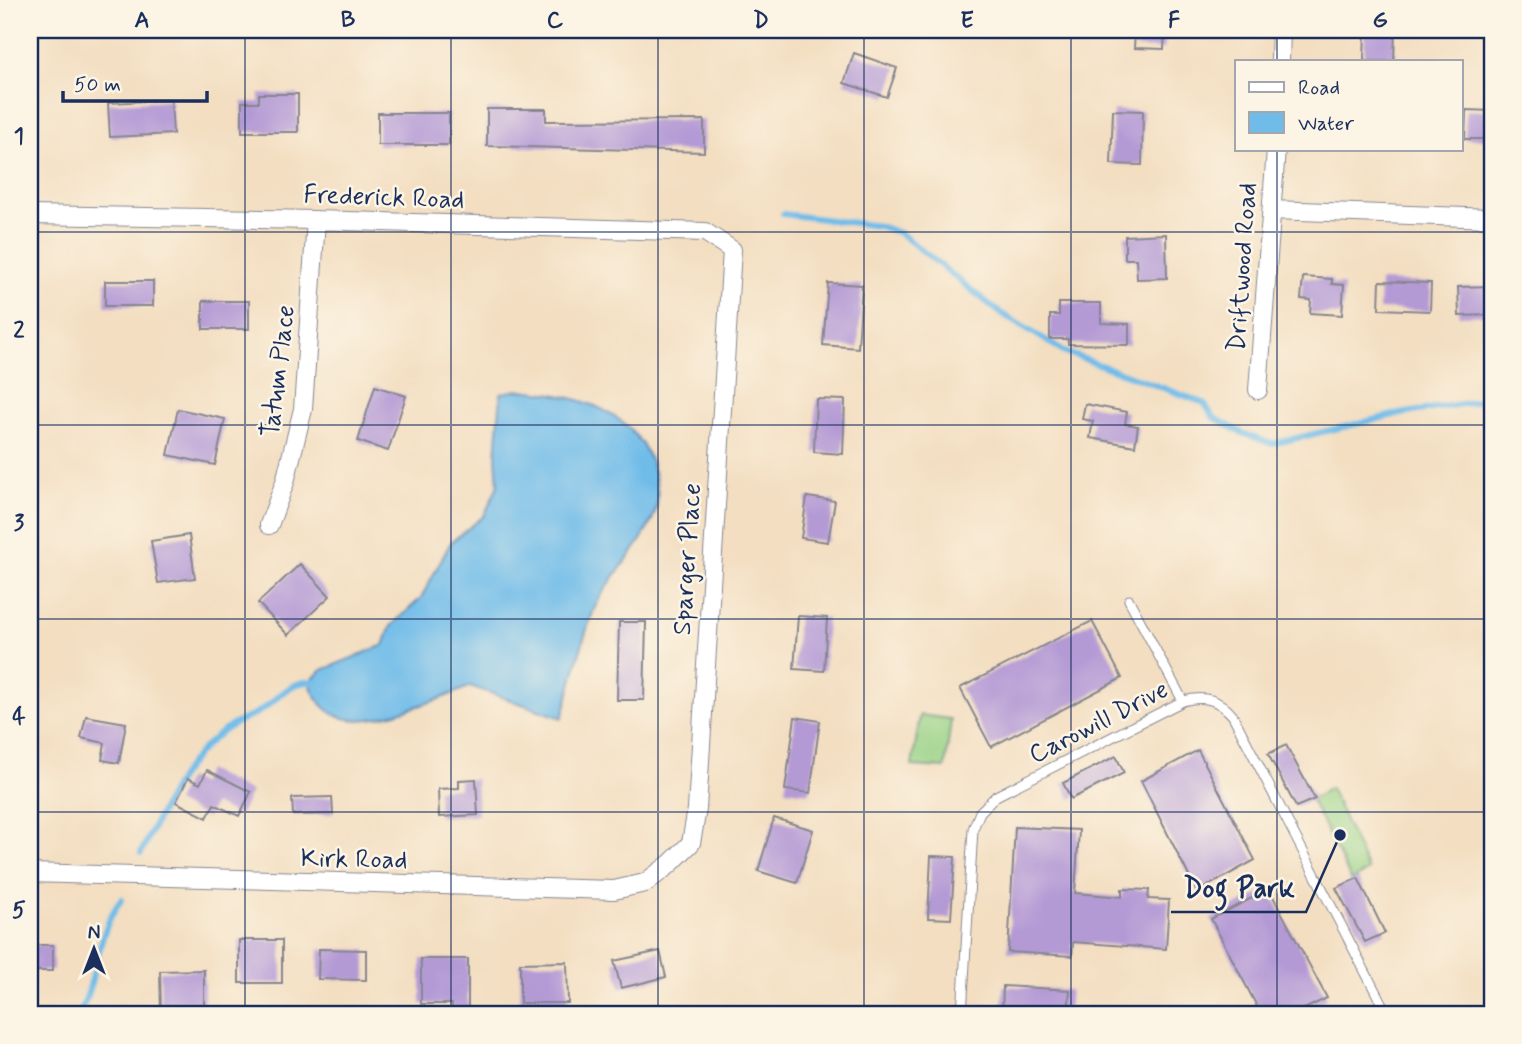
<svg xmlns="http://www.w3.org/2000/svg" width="1522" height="1044" font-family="Mynerve,sans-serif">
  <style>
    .green { fill: #97d185; stroke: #598072; stroke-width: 2 }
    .water { fill: #6fbce9; stroke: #4576a4; stroke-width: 2 }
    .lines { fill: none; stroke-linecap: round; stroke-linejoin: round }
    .stream { stroke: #6fbce9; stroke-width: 6 }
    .building { fill: #b49ad5 }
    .service-casing { stroke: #878690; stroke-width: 11 }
    .minor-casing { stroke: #878690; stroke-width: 20 }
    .service { stroke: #fff; stroke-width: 9 }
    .minor { stroke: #fff; stroke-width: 18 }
    .grid { fill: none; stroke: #1b2f5e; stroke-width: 2; stroke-opacity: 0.55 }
    .labels { text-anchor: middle; stroke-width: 5; stroke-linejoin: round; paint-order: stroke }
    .street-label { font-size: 26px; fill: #1b2f5e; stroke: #fcf5e5 }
    .leader { fill: none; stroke: #1b2f5e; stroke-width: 2.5 }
    .callout-dot { fill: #1b2f5e; stroke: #fcf5e5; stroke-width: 2.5 }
    .callout-label { font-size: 28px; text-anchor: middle; font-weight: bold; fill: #1b2f5e; stroke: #fcf5e5; stroke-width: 5; stroke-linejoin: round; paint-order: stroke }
    .neatline { fill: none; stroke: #1b2f5e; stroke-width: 2.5 }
    .grid-label { font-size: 23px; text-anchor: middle; font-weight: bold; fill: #1b2f5e }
  </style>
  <rect width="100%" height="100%" fill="#fcf5e5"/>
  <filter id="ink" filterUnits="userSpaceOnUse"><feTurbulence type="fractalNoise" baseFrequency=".0143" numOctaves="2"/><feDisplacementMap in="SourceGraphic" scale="14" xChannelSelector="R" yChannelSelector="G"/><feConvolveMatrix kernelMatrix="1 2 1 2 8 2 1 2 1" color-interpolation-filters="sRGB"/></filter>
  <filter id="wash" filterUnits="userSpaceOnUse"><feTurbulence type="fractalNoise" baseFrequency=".00686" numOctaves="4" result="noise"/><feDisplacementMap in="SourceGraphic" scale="28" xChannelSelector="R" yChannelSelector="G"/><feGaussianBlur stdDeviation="1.57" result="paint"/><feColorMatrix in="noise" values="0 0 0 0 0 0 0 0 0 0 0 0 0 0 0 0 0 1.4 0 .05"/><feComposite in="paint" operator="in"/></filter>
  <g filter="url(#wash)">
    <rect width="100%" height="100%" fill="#f3dec1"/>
    <!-- green -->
    <path class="green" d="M 920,715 L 951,719 L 945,768 L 912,766 Z
      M 1330,788 L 1368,870 L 1352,881 L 1311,800 Z"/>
    <!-- water -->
    <path class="water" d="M 519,390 C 572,394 630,407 651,462 C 655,474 659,491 657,504 C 651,538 611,574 596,605 C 581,638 573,683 562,718 L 470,686 C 450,696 431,702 409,709 C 368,722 328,733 309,682 L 322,670 L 384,645 L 391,626 L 421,598 L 451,542 L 484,516 L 498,485 L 496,456 L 501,393 Z"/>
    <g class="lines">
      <!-- stream -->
      <path class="stream" d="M 783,214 L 879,226 L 900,233 L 999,312 L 1065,352 L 1204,403 L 1213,417 L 1242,433 L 1272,444 L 1394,415 L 1492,399
        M 141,853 C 163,806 185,754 231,726 C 240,720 251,717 260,711 C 280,698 289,679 316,682
        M 79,1014 C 98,979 96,930 122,899"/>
    </g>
    <g id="blocks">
      <!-- building -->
      <path class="building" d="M 1135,30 L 1165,30 L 1164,49 L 1134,48 Z
        M 1365,30 L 1395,30 L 1394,61 L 1364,61 Z
        M 854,53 L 897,68 L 887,97 L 844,83 Z
        M 259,94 L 298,94 L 298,132 L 242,132 L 242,102 L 259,102 Z
        M 171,100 L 173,134 L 110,137 L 108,103 Z
        M 487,109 L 546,109 L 546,121 L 704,120 L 704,152 L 487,146 Z
        M 1113,110 L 1143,111 L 1142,165 L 1111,164 Z
        M 1466,110 L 1492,111 L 1492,139 L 1465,139 Z
        M 378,113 L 449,113 L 449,145 L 378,145 Z
        M 1166,234 L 1167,278 L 1137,279 L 1136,259 L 1125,259 L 1125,236 Z
        M 1303,277 L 1332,279 L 1332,284 L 1344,285 L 1342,315 L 1310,313 L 1311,300 L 1301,299 Z
        M 105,281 L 153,281 L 153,306 L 105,306 Z
        M 1380,281 L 1431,283 L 1430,311 L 1379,309 Z
        M 828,283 L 862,285 L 858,348 L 823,345 Z
        M 1492,286 L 1492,315 L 1459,316 L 1458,287 Z
        M 203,301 L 249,301 L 249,329 L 203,329 Z
        M 1059,303 L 1101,303 L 1101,323 L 1129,324 L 1129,345 L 1068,344 L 1068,339 L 1050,339 L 1050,315 L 1059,315 Z
        M 375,386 L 406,396 L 388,451 L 358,441 Z
        M 816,399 L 845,400 L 843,454 L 814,452 Z
        M 1085,404 L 1127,412 L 1125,424 L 1138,426 L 1135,446 L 1090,438 L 1093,421 L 1082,419 Z
        M 178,409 L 225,419 L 215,465 L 168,455 Z
        M 807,497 L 835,501 L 828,542 L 801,538 Z
        M 189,535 L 195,578 L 158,583 L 151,541 Z
        M 300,564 L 330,596 L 288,635 L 258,603 Z
        M 798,616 L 827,618 L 824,671 L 794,669 Z
        M 1092,621 L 1122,678 L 991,747 L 960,688 Z
        M 619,622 L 646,622 L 644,700 L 617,700 Z
        M 86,716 L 126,723 L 119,763 L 102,760 L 105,743 L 81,738 Z
        M 795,717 L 820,721 L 810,793 L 785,790 Z
        M 1286,745 L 1315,799 L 1296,807 L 1268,754 Z
        M 1198,750 L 1255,860 L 1197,892 L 1141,781 Z
        M 1116,756 L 1124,773 L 1071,799 L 1063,783 Z
        M 207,770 L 251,792 L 239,816 L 214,804 L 207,818 L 176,802 L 188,778 L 200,784 Z
        M 476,779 L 478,815 L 439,817 L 438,789 L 459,788 L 459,780 Z
        M 332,797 L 333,814 L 293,815 L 292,798 Z
        M 774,818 L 813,830 L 797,883 L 758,871 Z
        M 1015,827 L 1079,830 L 1075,893 L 1122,897 L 1122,889 L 1149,890 L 1148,899 L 1169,900 L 1166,949 L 1073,942 L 1072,956 L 1008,952 Z
        M 931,856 L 955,857 L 951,919 L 928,918 Z
        M 1358,878 L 1385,933 L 1365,942 L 1336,888 Z
        M 1269,889 L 1327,998 L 1294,1014 L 1261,1014 L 1211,919 Z
        M 239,940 L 282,940 L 282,983 L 239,983 Z
        M 30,945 L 53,945 L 53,971 L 30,971 Z
        M 319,949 L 366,950 L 366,980 L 318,979 Z
        M 660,951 L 666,977 L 621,988 L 614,961 Z
        M 421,959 L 468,959 L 468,1014 L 452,1014 L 452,1004 L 421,1004 Z
        M 567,962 L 568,1003 L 520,1003 L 520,963 Z
        M 204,970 L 204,1014 L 161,1014 L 160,971 Z
        M 1003,986 L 1070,990 L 1068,1014 L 1002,1014 Z"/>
    </g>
  </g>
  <g filter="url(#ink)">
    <use href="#blocks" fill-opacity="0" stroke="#878690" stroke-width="2"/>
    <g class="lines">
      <defs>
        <path id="service" d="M 1129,600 L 1183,701
          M 962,1014 L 973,829 L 980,812 L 996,796 L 1183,701 C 1204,695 1219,699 1233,716 L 1387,1014"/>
        <path id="minor" d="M 1280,61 L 1281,30
          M 1273,210 L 1492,218
          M 30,215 L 316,220 L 705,232 L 732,250 L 697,809 L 691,843 L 670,864 L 645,883 L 614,890 L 30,873
          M 1258,390 L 1276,149
          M 269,525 L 285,482 L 303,409 L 316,220"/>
      </defs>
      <!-- service casing -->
      <use href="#service" class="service-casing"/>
      <!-- minor casing -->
      <use href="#minor" class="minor-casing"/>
      <!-- service -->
      <use href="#service" class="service"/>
      <!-- minor -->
      <use href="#minor" class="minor"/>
    </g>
  </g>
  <!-- grid -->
  <path class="grid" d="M 245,30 L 245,1014M 451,30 L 451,1014M 658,30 L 658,1014M 864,30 L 864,1014M 1071,30 L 1071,1014M 1277,30 L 1277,61M 1277,149 L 1277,1014M 30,232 L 1492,232M 30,425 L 1492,425M 30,619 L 1492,619M 30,812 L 1492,812"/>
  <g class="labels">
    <!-- street labels -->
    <g class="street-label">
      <text transform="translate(384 196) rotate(2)" y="9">Frederick Road</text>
      <text transform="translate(1241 267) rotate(-86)" y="9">Driftwood Road</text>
      <text transform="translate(277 371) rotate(-83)" y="9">Tatum Place</text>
      <text transform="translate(686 559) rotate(-86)" y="9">Sparger Place</text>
      <text transform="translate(1098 721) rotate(-27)" y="9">Carowill Drive</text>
      <text transform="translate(354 858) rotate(1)" y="9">Kirk Road</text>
    </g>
  </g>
  <!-- callouts -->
  <path class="leader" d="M1340 835L1306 912H1171"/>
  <circle class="callout-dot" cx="1340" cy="835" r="7"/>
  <g class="callout-label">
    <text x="1239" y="897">Dog Park</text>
  </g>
  <!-- margin -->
  <rect width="1522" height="1044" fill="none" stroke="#fcf5e5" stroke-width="77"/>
  <!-- legend -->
  <rect x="1235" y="60" width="228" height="91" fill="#fcf5e5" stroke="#a2a6af" stroke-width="2"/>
  <rect x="1249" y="82" width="35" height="10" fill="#ffffff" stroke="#a2a6af" stroke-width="2"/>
  <text x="1298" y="94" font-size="21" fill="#1b2f5e">Road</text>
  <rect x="1249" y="112" width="35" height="21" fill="#6fbce9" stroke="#a2a6af" stroke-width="2"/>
  <text x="1298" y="130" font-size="21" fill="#1b2f5e">Water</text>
  <!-- north arrow -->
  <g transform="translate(94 949)" stroke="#fcf5e5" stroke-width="5" paint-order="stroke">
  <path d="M0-5L12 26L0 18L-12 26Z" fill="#1b2f5e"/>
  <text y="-10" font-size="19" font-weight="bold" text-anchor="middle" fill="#1b2f5e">N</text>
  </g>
  <!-- scale -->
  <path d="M63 91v10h144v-10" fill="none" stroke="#1b2f5e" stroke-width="3.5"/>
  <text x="74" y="91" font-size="21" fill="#1b2f5e" stroke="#fcf5e5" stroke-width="5" paint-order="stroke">50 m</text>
  <rect x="38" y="38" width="1446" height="968" class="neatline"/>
  <g class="grid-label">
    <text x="142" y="27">A</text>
    <text x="348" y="27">B</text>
    <text x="555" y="27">C</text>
    <text x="761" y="27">D</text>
    <text x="967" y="27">E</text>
    <text x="1174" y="27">F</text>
    <text x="1380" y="27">G</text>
    <text x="19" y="143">1</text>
    <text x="19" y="337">2</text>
    <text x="19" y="530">3</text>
    <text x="19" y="723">4</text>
    <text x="19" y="917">5</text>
  </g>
</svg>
